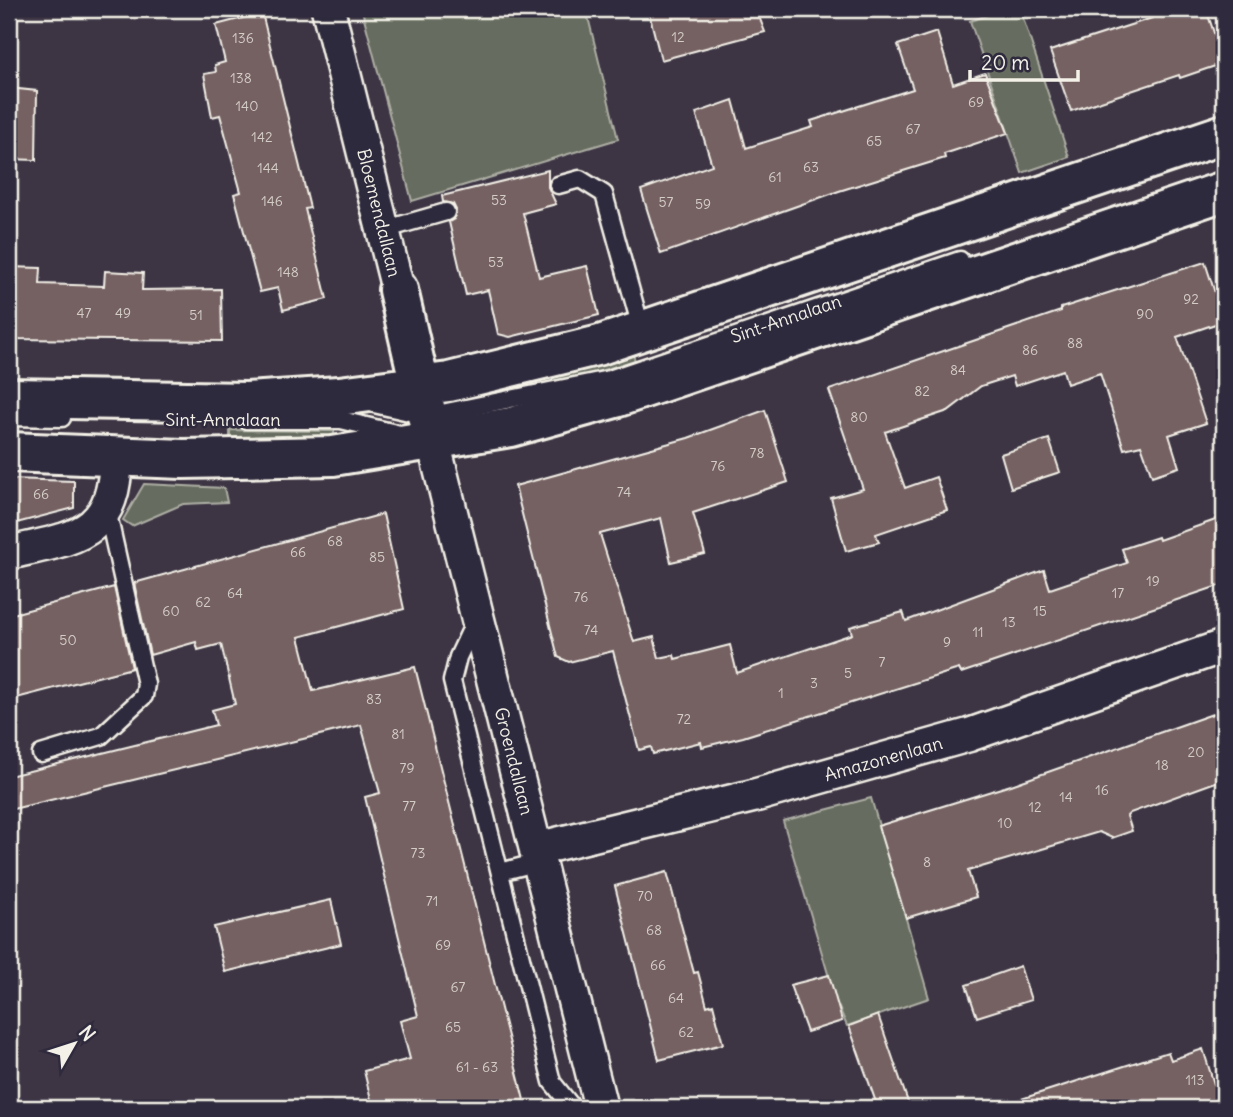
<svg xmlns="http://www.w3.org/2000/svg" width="1233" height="1117" font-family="Delius,sans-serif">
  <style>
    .green { fill: #666c5f; stroke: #adaea4; stroke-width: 2 }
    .building { fill: #756162; stroke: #f4f1e8; stroke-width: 2 }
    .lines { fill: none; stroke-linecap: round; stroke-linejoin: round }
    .lane-casing { stroke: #f4f1e8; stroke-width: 21 }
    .street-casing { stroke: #f4f1e8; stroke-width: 37 }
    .secondary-casing { stroke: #f4f1e8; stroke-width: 44 }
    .lane { stroke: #2f2a3d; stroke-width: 16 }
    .street { stroke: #2f2a3d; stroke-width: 32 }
    .secondary { stroke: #2f2a3d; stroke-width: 38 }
    .labels { text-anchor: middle; stroke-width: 5; stroke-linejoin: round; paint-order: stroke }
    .number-label { font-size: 14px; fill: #d4cdc6 }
    .street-label { font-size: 18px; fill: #f4f1e8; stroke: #2f2a3d }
  </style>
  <rect width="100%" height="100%" fill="#3d3544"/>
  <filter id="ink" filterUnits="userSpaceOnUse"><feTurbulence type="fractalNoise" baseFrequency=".0143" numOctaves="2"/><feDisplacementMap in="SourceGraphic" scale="14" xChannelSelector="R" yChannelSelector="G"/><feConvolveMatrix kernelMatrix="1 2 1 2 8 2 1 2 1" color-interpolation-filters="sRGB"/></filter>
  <g filter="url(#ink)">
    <!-- green -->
    <path class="green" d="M 369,9 L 586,9 L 618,139 L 412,201 L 362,10 Z
      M 1006,9 L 1020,9 L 1069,157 L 1022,173 L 970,21 Z
      M 629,345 L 635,360 L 568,381 L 512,392 L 509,379 Z
      M 230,430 L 334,431 L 335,446 L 230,450 Z
      M 144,484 L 224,488 L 227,502 L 183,504 L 132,526 L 123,520 Z
      M 871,798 L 929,998 L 847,1026 L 836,1001 L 783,821 Z"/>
    <!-- building -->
    <path class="building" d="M 648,9 L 756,9 L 765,32 L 661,60 Z
      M 1149,9 L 1206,9 L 1224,63 L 1180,78 L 1179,75 L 1071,111 L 1050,51 L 1152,18 Z
      M 262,13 L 310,208 L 305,209 L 327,299 L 283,310 L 278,288 L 260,292 L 234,194 L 241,192 L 220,115 L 212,117 L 204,74 L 216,72 L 215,65 L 225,62 L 216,25 Z
      M 937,32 L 953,84 L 985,73 L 1008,133 L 944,154 L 945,158 L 839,191 L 661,254 L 641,190 L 712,165 L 696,113 L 733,100 L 746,148 L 813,127 L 811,121 L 913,89 L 898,45 Z
      M 9,88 L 37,91 L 36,160 L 9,159 Z
      M 548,170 L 548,187 L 556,204 L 523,213 L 539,277 L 587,266 L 599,315 L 510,337 L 498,334 L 488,290 L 466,295 L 449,222 L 454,219 L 456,210 L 453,204 L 443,202 L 442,196 Z
      M 1205,262 L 1224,321 L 1177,337 L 1206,423 L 1169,435 L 1179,467 L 1152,476 L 1141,445 L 1124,449 L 1100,373 L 1067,384 L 1063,370 L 1015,386 L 1012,376 L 981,386 L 948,411 L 885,432 L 905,488 L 936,477 L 947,510 L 876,534 L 879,542 L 846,551 L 831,498 L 863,489 L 829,390 L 1061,311 L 1061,308 Z
      M 9,267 L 41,268 L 40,284 L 104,286 L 105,271 L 143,273 L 142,290 L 221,289 L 222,341 L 9,339 Z
      M 765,410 L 788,482 L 693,513 L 705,554 L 671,562 L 661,518 L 600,534 L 634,642 L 654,637 L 659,658 L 674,655 L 675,659 L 730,645 L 737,673 L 852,634 L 850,627 L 903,612 L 906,621 L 1044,570 L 1050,589 L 1127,563 L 1122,549 L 1158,537 L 1159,540 L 1224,517 L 1224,584 L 988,664 L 961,673 L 959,669 L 743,737 L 702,747 L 701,742 L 653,754 L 651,747 L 639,750 L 613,651 L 569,662 L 558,657 L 515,486 L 688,438 Z
      M 1049,439 L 1060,472 L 1011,488 L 1001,454 Z
      M 9,479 L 74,481 L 74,508 L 9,525 Z
      M 383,514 L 404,609 L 299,637 L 313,691 L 415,667 L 526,1108 L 373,1108 L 364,1071 L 410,1059 L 400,1021 L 418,1016 L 365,797 L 380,793 L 361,725 L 9,810 L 9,776 L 216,725 L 212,710 L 235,704 L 221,644 L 198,650 L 196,642 L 150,655 L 134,583 Z
      M 114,587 L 132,668 L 9,700 L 9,615 Z
      M 1224,710 L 1224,779 L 1130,813 L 1127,816 L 1132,831 L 1112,838 L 1099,832 L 968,871 L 976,897 L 906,918 L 878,826 L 1011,785 Z
      M 667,872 L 694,973 L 698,972 L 707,1006 L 713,1004 L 723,1044 L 659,1060 L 615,886 Z
      M 331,900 L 341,944 L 225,972 L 214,927 Z
      M 1020,966 L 1031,1000 L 977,1017 L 966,985 Z
      M 829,975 L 842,1021 L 807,1032 L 790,985 Z
      M 878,1015 L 910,1108 L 878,1108 L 849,1026 Z
      M 1203,1049 L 1219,1100 L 1193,1108 L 1013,1108 L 1012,1102 L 1168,1052 L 1171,1060 Z"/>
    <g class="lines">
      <defs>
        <g id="lane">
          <path d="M 558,185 L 580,179 L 604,194 L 642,331"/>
          <path d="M 383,230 L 446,212"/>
          <path id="s1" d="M 374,404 L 427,416 L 609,379 L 960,260"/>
          <path d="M 9,417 L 62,418"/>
          <path d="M 246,420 L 341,420 L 400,434"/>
          <path d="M 475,621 L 458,657 L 452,681 L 552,1082 L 573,1108"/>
          <path d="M 41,754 L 101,736 L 144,696 L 146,684 L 107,510"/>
          <path d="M 500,872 L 539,862"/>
        </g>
        <g id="street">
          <path id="s2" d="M 328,9 L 398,290"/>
          <path id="s3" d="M 427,417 L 601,1108"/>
          <path d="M 9,553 C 76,537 115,537 116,455"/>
          <path id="s4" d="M 536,849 L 753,796 L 969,735 L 1224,646"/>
        </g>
        <path id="secondary" d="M 398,290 L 427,416
          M 9,398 L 247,402 L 339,396 L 449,382 L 600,345 L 1224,134
          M 9,452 L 183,459 L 333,456 L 511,427 L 615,398 L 1224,191"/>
      </defs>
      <!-- lane casing -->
      <use href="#lane" class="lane-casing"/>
      <!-- street casing -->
      <use href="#street" class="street-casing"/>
      <!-- secondary casing -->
      <use href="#secondary" class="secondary-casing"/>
      <!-- lane -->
      <use href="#lane" class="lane"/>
      <!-- street -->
      <use href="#street" class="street"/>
      <!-- secondary -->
      <use href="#secondary" class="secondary"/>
    </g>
  </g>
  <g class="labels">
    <!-- number labels -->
    <g class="number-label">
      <text x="678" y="42">12</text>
      <text x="243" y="43">136</text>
      <text x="241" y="83">138</text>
      <text x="976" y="107">69</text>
      <text x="247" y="111">140</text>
      <text x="913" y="134">67</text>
      <text x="262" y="142">142</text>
      <text x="874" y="146">65</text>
      <text x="811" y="172">63</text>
      <text x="268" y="173">144</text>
      <text x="775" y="182">61</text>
      <text x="499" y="205">53</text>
      <text x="272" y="206">146</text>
      <text x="666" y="207">57</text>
      <text x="703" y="209">59</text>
      <text x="496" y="267">53</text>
      <text x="288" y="277">148</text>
      <text x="1191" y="304">92</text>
      <text x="84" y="318">47</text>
      <text x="123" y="318">49</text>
      <text x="1145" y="319">90</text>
      <text x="196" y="320">51</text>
      <text x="1075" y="348">88</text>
      <text x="1030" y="355">86</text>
      <text x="958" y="375">84</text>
      <text x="922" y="396">82</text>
      <text x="859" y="422">80</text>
      <text x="757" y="458">78</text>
      <text x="718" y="471">76</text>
      <text x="624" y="497">74</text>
      <text x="41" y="499">66</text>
      <text x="335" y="546">68</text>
      <text x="298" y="557">66</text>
      <text x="377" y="562">85</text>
      <text x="1153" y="586">19</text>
      <text x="235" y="598">64</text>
      <text x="1118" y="598">17</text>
      <text x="581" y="602">76</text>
      <text x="203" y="607">62</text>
      <text x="171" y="616">60</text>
      <text x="1040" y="616">15</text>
      <text x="1009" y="627">13</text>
      <text x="591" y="635">74</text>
      <text x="978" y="637">11</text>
      <text x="68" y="645">50</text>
      <text x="947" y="647">9</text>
      <text x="882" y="667">7</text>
      <text x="848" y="678">5</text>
      <text x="814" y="688">3</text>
      <text x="781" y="698">1</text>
      <text x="374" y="704">83</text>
      <text x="684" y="724">72</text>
      <text x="398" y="739">81</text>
      <text x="1196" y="757">20</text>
      <text x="1162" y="770">18</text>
      <text x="407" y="773">79</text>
      <text x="1102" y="795">16</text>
      <text x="1066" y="802">14</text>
      <text x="409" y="811">77</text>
      <text x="1035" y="812">12</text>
      <text x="1005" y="828">10</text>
      <text x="418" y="858">73</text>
      <text x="927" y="867">8</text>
      <text x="645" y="901">70</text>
      <text x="432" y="906">71</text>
      <text x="654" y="935">68</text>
      <text x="443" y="950">69</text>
      <text x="658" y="970">66</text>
      <text x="458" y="992">67</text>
      <text x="676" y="1003">64</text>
      <text x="453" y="1032">65</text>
      <text x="686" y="1037">62</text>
      <text x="477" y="1072">61 - 63</text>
      <text x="1195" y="1085">113</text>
    </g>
    <!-- street labels -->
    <g class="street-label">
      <text dy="6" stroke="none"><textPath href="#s2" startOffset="210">Bloemendallaan</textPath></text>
      <text dy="6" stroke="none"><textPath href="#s1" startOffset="427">Sint-Annalaan</textPath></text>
      <text x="223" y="426">Sint-Annalaan</text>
      <text dy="6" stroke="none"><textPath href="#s4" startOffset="359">Amazonenlaan</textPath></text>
      <text dy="6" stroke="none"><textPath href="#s3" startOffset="355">Groendallaan</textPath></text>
    </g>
  </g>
  <!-- margin -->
  <rect width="1233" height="1117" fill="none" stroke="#2f2a3d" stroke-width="35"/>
  <rect x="18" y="18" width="1198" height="1082" fill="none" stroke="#f4f1e8" stroke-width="2.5" filter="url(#ink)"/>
  <!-- north arrow -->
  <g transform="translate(74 1044) rotate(51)" stroke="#2f2a3d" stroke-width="5" paint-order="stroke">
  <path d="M0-5L12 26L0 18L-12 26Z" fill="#f4f1e8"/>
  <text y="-10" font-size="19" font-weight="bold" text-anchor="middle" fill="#f4f1e8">N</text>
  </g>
  <!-- scale -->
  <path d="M970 70v10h108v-10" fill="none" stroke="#f4f1e8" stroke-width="3.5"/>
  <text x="981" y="70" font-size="21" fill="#f4f1e8" stroke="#2f2a3d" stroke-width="5" paint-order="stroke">20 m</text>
</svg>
